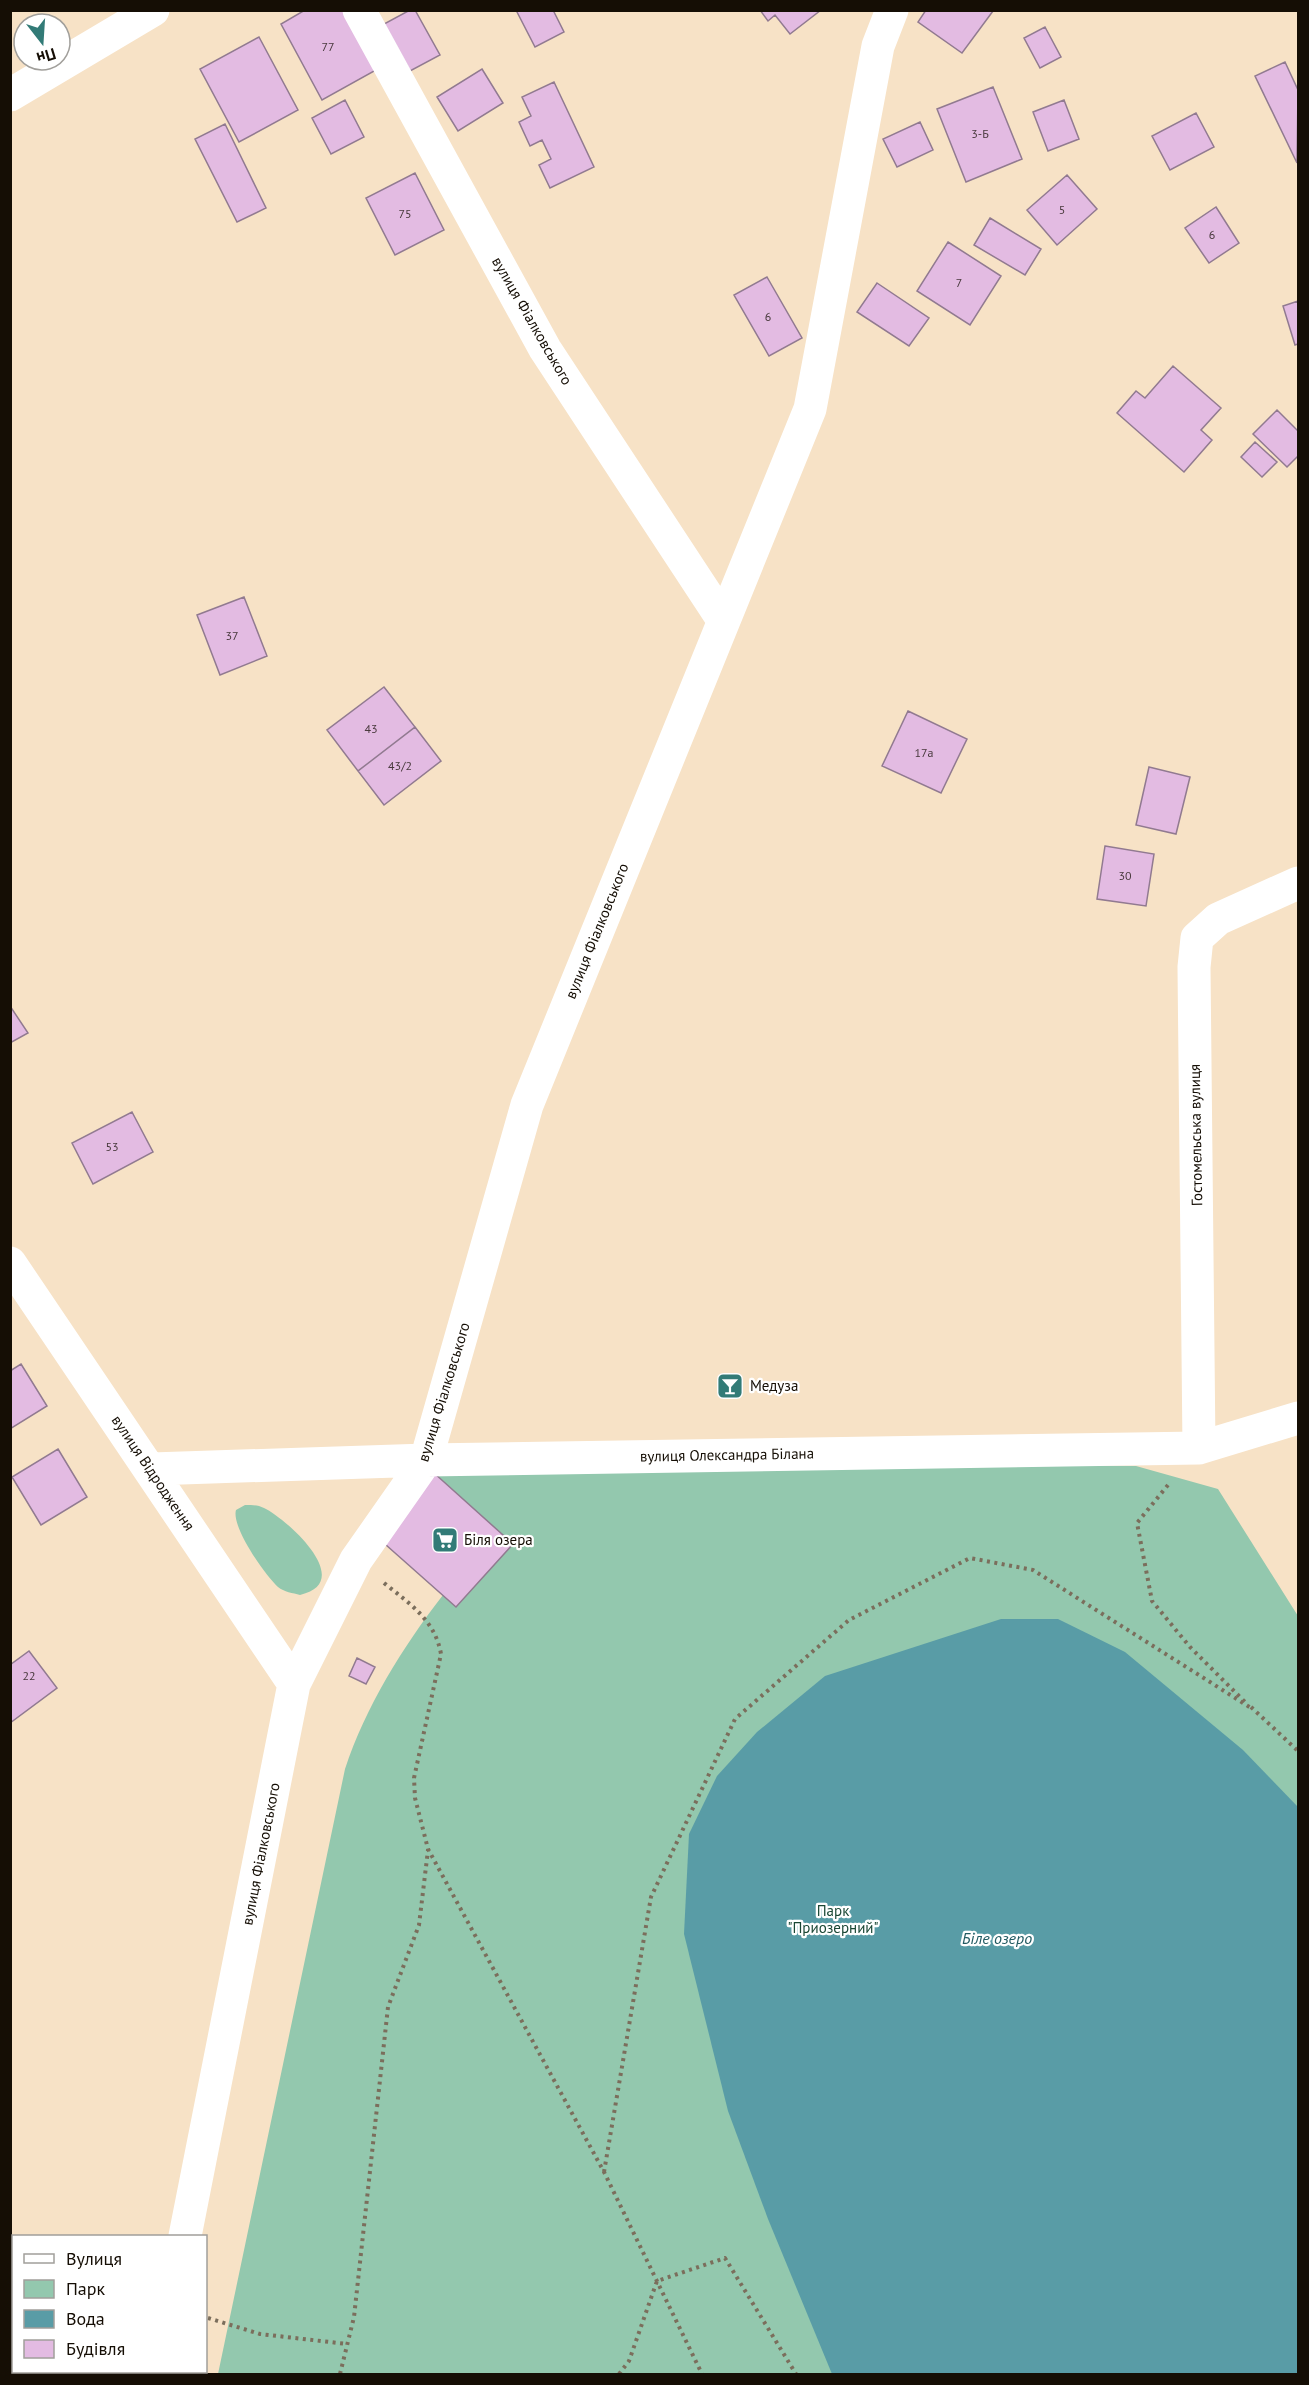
<svg xmlns="http://www.w3.org/2000/svg" width="1309" height="2385" font-family="'PT Sans',sans-serif">
  <style>
    .green { fill: #93c8ae }
    .water { fill: #599ca6 }
    .building { fill: #e3bbe2; stroke: #917a90; stroke-width: 1.5 }
    .lines { fill: none; stroke-linecap: round; stroke-linejoin: round }
    .path { stroke: #7b6e5c; stroke-width: 4; stroke-dasharray: 3 4.5; stroke-linecap: butt }
    .street { stroke: #fff; stroke-width: 33 }
    .labels { text-anchor: middle; stroke-width: 4.5; stroke-linejoin: round; paint-order: stroke }
    .number-label { font-size: 12px; fill: #48393c }
    .street-label { font-size: 15px; fill: #150e05; stroke: #fff }
    .poi-label { font-size: 15px; fill: #150e05; stroke: #fff; text-anchor: start }
    .park-label { font-size: 15px; fill: #1a4734; stroke: #fff }
    .water-label { font-size: 16px; font-style: italic; fill: #225b63; stroke: #fff }
  </style>
  <rect width="100%" height="100%" fill="#f7e2c6"/>
  <!-- green -->
  <path class="green" d="M 837,1463 L 1136,1466 L 1218,1489 L 1298,1616 L 1298,2374 L 218,2374 L 345,1769 C 366,1706 402,1648 443,1595 L 457,1606 L 512,1544 L 434,1473 Z
    M 245,1505 C 252,1505 258,1505 264,1508 C 287,1519 357,1582 300,1595 C 293,1593 284,1592 278,1587 C 265,1575 231,1527 236,1510 Z"/>
  <!-- water -->
  <path class="water" d="M 1001,1619 L 1058,1619 L 1125,1652 L 1243,1750 L 1298,1807 L 1298,2374 L 832,2374 L 768,2219 L 728,2111 L 684,1934 L 689,1834 L 717,1776 L 757,1732 L 825,1676 Z"/>
  <!-- building -->
  <path class="building" d="M 305,10 L 343,10 L 376,70 L 322,100 L 281,24 Z
    M 410,10 L 415,10 L 440,55 L 410,71 L 384,24 Z
    M 516,10 L 553,10 L 564,32 L 535,47 Z
    M 760,10 L 821,10 L 790,34 L 775,15 L 768,21 Z
    M 926,10 L 992,10 L 993,11 L 962,53 L 918,22 Z
    M 1045,27 L 1061,57 L 1040,68 L 1024,38 Z
    M 259,37 L 298,110 L 239,142 L 200,69 Z
    M 1285,62 L 1298,90 L 1297,163 L 1255,76 Z
    M 482,69 L 503,103 L 458,131 L 437,97 Z
    M 554,82 L 594,167 L 550,188 L 539,165 L 551,159 L 542,140 L 530,146 L 519,122 L 531,116 L 522,97 Z
    M 993,87 L 1022,159 L 966,182 L 937,109 Z
    M 345,100 L 364,137 L 331,154 L 312,118 Z
    M 1064,100 L 1079,139 L 1048,151 L 1033,112 Z
    M 1196,113 L 1214,147 L 1170,170 L 1152,136 Z
    M 920,122 L 933,150 L 897,167 L 883,139 Z
    M 225,124 L 266,208 L 237,222 L 195,139 Z
    M 415,173 L 444,230 L 395,255 L 366,198 Z
    M 1067,175 L 1097,209 L 1057,245 L 1027,210 Z
    M 1216,207 L 1239,243 L 1209,263 L 1185,228 Z
    M 990,218 L 1041,249 L 1025,275 L 974,245 Z
    M 948,242 L 1001,276 L 970,325 L 917,291 Z
    M 767,277 L 802,338 L 769,356 L 734,295 Z
    M 877,283 L 929,318 L 909,346 L 857,312 Z
    M 1298,301 L 1298,344 L 1295,345 L 1283,306 Z
    M 1173,366 L 1221,408 L 1201,430 L 1212,440 L 1184,472 L 1117,413 L 1136,391 L 1145,398 Z
    M 1277,410 L 1298,431 L 1298,456 L 1287,467 L 1253,434 Z
    M 1255,442 L 1277,462 L 1262,477 L 1241,457 Z
    M 244,597 L 267,656 L 220,675 L 197,615 Z
    M 384,687 L 415,727 L 358,771 L 327,730 Z
    M 908,711 L 967,739 L 941,793 L 882,766 Z
    M 415,727 L 441,761 L 384,805 L 358,771 Z
    M 1149,767 L 1190,777 L 1176,834 L 1136,825 Z
    M 1105,846 L 1154,854 L 1146,906 L 1097,899 Z
    M 10,1006 L 28,1033 L 10,1043 Z
    M 132,1112 L 153,1152 L 93,1184 L 72,1143 Z
    M 21,1364 L 47,1406 L 10,1429 L 10,1371 Z
    M 58,1449 L 87,1497 L 41,1525 L 12,1477 Z
    M 434,1473 L 513,1544 L 456,1607 L 377,1537 Z
    M 29,1651 L 57,1688 L 10,1723 L 10,1665 Z
    M 357,1658 L 375,1667 L 366,1684 L 349,1676 Z
    M 10,2349 L 14,2349 L 14,2372 L 105,2372 L 105,2374 L 10,2374 Z"/>
  <g class="lines">
    <!-- path -->
    <path class="path" d="M 1168,1485 L 1137,1523 L 1152,1601 L 1190,1647 L 1245,1702
      M 384,1583 C 410,1604 435,1620 441,1654 L 414,1778 L 415,1798 L 428,1849 L 604,2172 L 702,2374
      M 1251,1707 L 1298,1751
      M 604,2172 L 651,1897 L 735,1719 L 849,1620 L 970,1558 L 1033,1570 L 1251,1708
      M 208,2318 L 260,2334 L 347,2344
      M 340,2374 L 354,2317 L 388,2007 L 419,1925 L 428,1850
      M 619,2374 L 629,2361 L 657,2281 L 725,2258 L 796,2374"/>
    <!-- street -->
    <path class="street" d="M 359,10 L 545,349 L 723,620
      M 10,95 L 153,10
      M 10,1263 L 294,1684
      M 1199,1448 L 1194,967 L 1197,938 L 1218,919 L 1298,883
      M 152,1469 L 426,1460 L 1199,1448 L 1298,1418
      M 185,2236 L 294,1684 L 356,1560 L 426,1460 L 527,1105 L 810,409 L 878,46 L 892,10
      M 157,2374 L 158,2372"/>
  </g>
  <!-- icons -->
  <defs>
    <symbol id="bar-square" viewBox="-11 -11 22 22"><rect x="-9" y="-9" width="18" height="18" rx="4" fill="#327b77" stroke="#fff"/><path d="M-6-5H6L.8 .8V4.5H3.5V6h-7V4.5H-.8V.8Z" fill="#fff"/></symbol>
    <symbol id="supermarket-square" viewBox="-11 -11 22 22"><rect x="-9" y="-9" width="18" height="18" rx="4" fill="#327b77" stroke="#fff"/><path d="M-6-5.5h2.5l.6 2H6L4.5 2H-2.5L-4.4-4H-6ZM-1.5 3.2a1.3 1.3 0 1 0 .1 0ZM3 3.2a1.3 1.3 0 1 0 .1 0Z" fill="#fff"/></symbol>
  </defs>
  <g fill-rule="evenodd">
    <use href="#bar-square" x="715" y="1371" width="30" height="30"/>
    <use href="#supermarket-square" x="430" y="1525" width="30" height="30"/>
  </g>
  <g class="labels">
    <!-- number labels -->
    <g class="number-label">
      <text x="328" y="51">77</text>
      <text x="980" y="138">3-Б</text>
      <text x="1062" y="214">5</text>
      <text x="405" y="218">75</text>
      <text x="1212" y="239">6</text>
      <text x="959" y="287">7</text>
      <text x="768" y="321">6</text>
      <text x="232" y="640">37</text>
      <text x="371" y="733">43</text>
      <text x="924" y="757">17а</text>
      <text x="400" y="770">43/2</text>
      <text x="1125" y="880">30</text>
      <text x="112" y="1151">53</text>
      <text x="29" y="1680">22</text>
    </g>
    <!-- street labels -->
    <g class="street-label">
      <text transform="translate(532 321) rotate(60)" y="5">вулиця Фіалковського</text>
      <text transform="translate(597 931) rotate(-68)" y="5">вулиця Фіалковського</text>
      <text transform="translate(1196 1135) rotate(-91)" y="5">Гостомельська вулиця</text>
      <text transform="translate(444 1392) rotate(-73)" y="5">вулиця Фіалковського</text>
      <text transform="translate(727 1455) rotate(-1)" y="5">вулиця Олександра Білана</text>
      <text transform="translate(153 1473) rotate(56)" y="5">вулиця Відродження</text>
      <text transform="translate(261 1854) rotate(-79)" y="5">вулиця Фіалковського</text>
    </g>
    <!-- poi labels -->
    <g class="poi-label">
      <text x="750" y="1391">Медуза</text>
      <text x="464" y="1545">Біля озера</text>
    </g>
    <!-- park labels -->
    <g class="park-label">
      <text x="833" y="1916">Парк<tspan x="833" dy="17">"Приозерний"</tspan></text>
    </g>
    <!-- water labels -->
    <g class="water-label">
      <text x="997" y="1944">Біле озеро</text>
    </g>
  </g>
  <!-- border -->
  <rect width="1309" height="2385" fill="none" stroke="#150e05" stroke-width="24"/>
  <!-- legend -->
  <rect x="12" y="2235" width="195" height="138" fill="#ffffff" stroke="#a19f9b" stroke-width="1.5"/>
  <rect x="24" y="2254" width="30" height="9" fill="#ffffff" stroke="#a19f9b" stroke-width="1.5"/>
  <text x="66" y="2265" font-size="18" fill="#150e05">Вулиця</text>
  <rect x="24" y="2280" width="30" height="18" fill="#93c8ae" stroke="#a19f9b" stroke-width="1.5"/>
  <text x="66" y="2295" font-size="18" fill="#150e05">Парк</text>
  <rect x="24" y="2310" width="30" height="18" fill="#599ca6" stroke="#a19f9b" stroke-width="1.5"/>
  <text x="66" y="2325" font-size="18" fill="#150e05">Вода</text>
  <rect x="24" y="2340" width="30" height="18" fill="#e3bbe2" stroke="#a19f9b" stroke-width="1.5"/>
  <text x="66" y="2355" font-size="18" fill="#150e05">Будівля</text>
  <!-- north arrow -->
  <g transform="translate(42 42) rotate(163)"><circle r="28" fill="#ffffff" stroke="#a19f9b" stroke-width="1.5"/>
  <path d="M0-4.5L10 22L0 15L-10 22Z" fill="#327b77"/>
  <text y="-9" font-size="16" font-weight="bold" text-anchor="middle" fill="#150e05">Пн</text>
  </g>
</svg>
